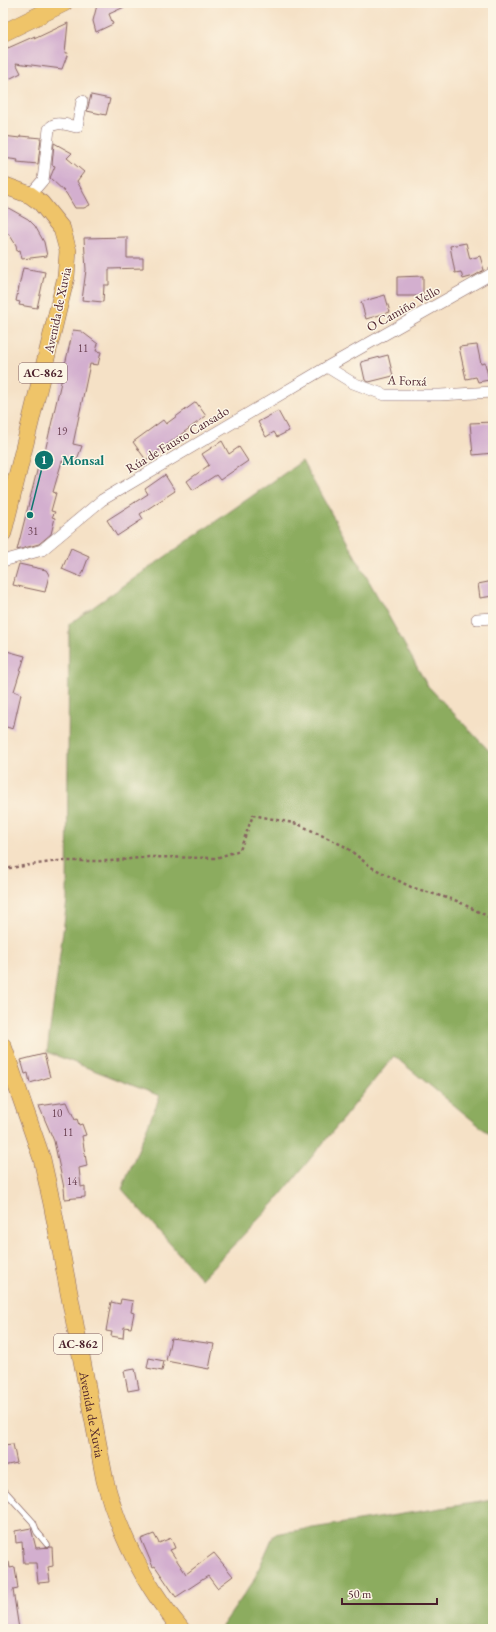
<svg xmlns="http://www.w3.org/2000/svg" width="496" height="1632" font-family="'EB Garamond',serif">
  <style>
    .forest { fill: #8cac5f; stroke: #6b6645 }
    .building { fill: #d3afcf }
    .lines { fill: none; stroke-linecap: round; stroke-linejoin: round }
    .service-casing { stroke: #866361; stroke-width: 7 }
    .minor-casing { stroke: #866361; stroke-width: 12 }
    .primary-casing { stroke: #866361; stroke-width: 18 }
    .path { stroke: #866361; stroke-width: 2.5; stroke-dasharray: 3 3; stroke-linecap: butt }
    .service { stroke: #fff; stroke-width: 5.5 }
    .minor { stroke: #fff; stroke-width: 11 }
    .primary { stroke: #efc469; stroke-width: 17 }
    .labels { text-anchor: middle; stroke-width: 3; stroke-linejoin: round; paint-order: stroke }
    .number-label { font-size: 11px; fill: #6c4354 }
    .shield { fill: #fcf5e5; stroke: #7f5f63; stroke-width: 1 }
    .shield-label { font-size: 12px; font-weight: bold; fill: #4a1f2b }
    .street-label { font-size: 13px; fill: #4a1f2b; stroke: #fcf5e5 }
    .leader { fill: none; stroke: #0f766e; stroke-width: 1.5 }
    .callout-dot { fill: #0f766e; stroke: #fcf5e5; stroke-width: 1.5 }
    .mark-label { font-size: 12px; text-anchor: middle; font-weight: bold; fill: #fff }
    .callout-label { font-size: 14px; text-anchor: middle; font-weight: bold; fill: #0f766e; stroke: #fcf5e5; stroke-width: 3; stroke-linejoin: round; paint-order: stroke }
  </style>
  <rect width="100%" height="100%" fill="#fcf5e5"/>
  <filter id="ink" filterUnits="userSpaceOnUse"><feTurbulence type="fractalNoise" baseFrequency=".025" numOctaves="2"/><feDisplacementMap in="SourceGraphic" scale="8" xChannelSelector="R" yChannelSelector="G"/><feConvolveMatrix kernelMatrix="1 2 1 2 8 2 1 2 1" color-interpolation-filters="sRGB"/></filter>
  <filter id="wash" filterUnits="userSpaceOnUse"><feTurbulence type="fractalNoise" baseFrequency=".012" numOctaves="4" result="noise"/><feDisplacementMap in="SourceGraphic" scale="16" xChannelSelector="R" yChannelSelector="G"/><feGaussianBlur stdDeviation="0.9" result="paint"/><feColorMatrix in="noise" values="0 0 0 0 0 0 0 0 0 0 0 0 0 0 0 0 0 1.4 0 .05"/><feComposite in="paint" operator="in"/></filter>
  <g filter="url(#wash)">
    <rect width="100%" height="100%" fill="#f5e1c6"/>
    <!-- forest -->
    <path class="forest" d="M 302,461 L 427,685 L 493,755 L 493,1137 L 394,1056 L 275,1202 L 201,1279 L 122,1189 L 160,1096 L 47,1052 L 67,901 L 69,624 Z
      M 493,1500 L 493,1629 L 220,1629 L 253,1582 L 274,1534 Z"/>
    <g id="blocks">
      <!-- building -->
      <path class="building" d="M 101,3 L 133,3 L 109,14 L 113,24 L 96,32 L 93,21 L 97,5 Z
        M 68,23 L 65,53 L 68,53 L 62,69 L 16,63 L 21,73 L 7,80 L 3,71 L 3,43 L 5,43 L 8,48 L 35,36 L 34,39 Z
        M 91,95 L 110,99 L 106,115 L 87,111 Z
        M 3,136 L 20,138 L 20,136 L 41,138 L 38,164 L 17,162 L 18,160 L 3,158 Z
        M 54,143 L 72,153 L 67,158 L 84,172 L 77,181 L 90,205 L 84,208 L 75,208 L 66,193 L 50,178 L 55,166 L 52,165 Z
        M 3,205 L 28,219 L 35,226 L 44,242 L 47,256 L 22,259 L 20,250 L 17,251 L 16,245 L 9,234 L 3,232 Z
        M 127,237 L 127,258 L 143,258 L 143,268 L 109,269 L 109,285 L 104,285 L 103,302 L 82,300 L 86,270 L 84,238 Z
        M 466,243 L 470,259 L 480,256 L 484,270 L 474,276 L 463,279 L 461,272 L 455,273 L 450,246 Z
        M 23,268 L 45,272 L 37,308 L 19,305 L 20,302 L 16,301 Z
        M 423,276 L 423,296 L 397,296 L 397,277 Z
        M 385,295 L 390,312 L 366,319 L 361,302 Z
        M 73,330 L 81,331 L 98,344 L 96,351 L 101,352 L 98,365 L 90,364 L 73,444 L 82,446 L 75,465 L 62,461 L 53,492 L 56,493 L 51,511 L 55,512 L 52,517 L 55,518 L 51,534 L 39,544 L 17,550 L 40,459 L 43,460 Z
        M 477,345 L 481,364 L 485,363 L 489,380 L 478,382 L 476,377 L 466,379 L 459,347 Z
        M 388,355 L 393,376 L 369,382 L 365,380 L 361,362 Z
        M 196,402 L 206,416 L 146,460 L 133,442 L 163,420 L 166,424 Z
        M 278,411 L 289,431 L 277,437 L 274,432 L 266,437 L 258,422 Z
        M 493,422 L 493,453 L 473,455 L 470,423 Z
        M 222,441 L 229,454 L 239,447 L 248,461 L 220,480 L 216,475 L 193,490 L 187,481 L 209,465 L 202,454 Z
        M 165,475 L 175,491 L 140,514 L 143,519 L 117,536 L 107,520 L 148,494 L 145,489 Z
        M 71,548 L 89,556 L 81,577 L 62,569 Z
        M 19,564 L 46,570 L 49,575 L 45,592 L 13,585 Z
        M 493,581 L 493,596 L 480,598 L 478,584 Z
        M 3,650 L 25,656 L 14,691 L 21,694 L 13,729 L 3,726 Z
        M 44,1054 L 50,1077 L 30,1083 L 28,1073 L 25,1074 L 21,1060 Z
        M 67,1102 L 75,1120 L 77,1119 L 79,1125 L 82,1124 L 86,1135 L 82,1136 L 87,1166 L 79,1168 L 81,1187 L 85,1186 L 85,1197 L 65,1199 L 64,1188 L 54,1141 L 39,1106 Z
        M 121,1299 L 133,1301 L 131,1312 L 134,1313 L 131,1328 L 124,1327 L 123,1338 L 111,1336 L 112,1332 L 106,1331 L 111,1302 L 120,1304 Z
        M 171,1338 L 214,1344 L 209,1369 L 166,1361 Z
        M 149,1358 L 164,1361 L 162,1371 L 147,1368 Z
        M 135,1369 L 139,1389 L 128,1391 L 124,1371 Z
        M 13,1444 L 17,1463 L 3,1466 L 3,1445 Z
        M 31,1528 L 36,1548 L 52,1547 L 53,1566 L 48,1567 L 50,1582 L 38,1583 L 36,1563 L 24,1563 L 22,1542 L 16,1543 L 15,1531 Z
        M 154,1534 L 159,1543 L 171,1538 L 175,1548 L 170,1550 L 186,1574 L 214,1553 L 233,1576 L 217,1588 L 208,1576 L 176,1597 L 155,1566 L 153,1567 L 141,1539 Z
        M 9,1562 L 10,1568 L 15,1567 L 18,1589 L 13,1590 L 19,1629 L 3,1629 L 3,1563 Z"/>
    </g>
  </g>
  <g filter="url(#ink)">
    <use href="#blocks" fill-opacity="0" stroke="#866361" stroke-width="1"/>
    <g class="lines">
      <defs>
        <path id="service" d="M 3,1489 L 33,1522 L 37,1532 L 47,1544"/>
        <path id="minor" d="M 30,195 L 43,180 L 49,129 C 55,120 67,125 77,127 L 82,101
          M 327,367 L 353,383 L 385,395 L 440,395 L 493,392
          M 3,561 L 42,550 L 102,500 L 327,367 L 493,273
          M 477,619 L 493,618"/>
        <g id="primary">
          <path d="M 3,33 L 64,3"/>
          <path d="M 3,185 L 30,195 L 41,203 L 62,229 L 68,251 L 66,277 L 3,533"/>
          <path id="s1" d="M 3,1046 L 42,1159 L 52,1204 L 105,1481 C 120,1537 144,1584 181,1629"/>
        </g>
      </defs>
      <!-- service casing -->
      <use href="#service" class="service-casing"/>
      <!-- minor casing -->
      <use href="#minor" class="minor-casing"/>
      <!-- primary casing -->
      <use href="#primary" class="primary-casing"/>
      <!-- path -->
      <path class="path" d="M 3,869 L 58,861 L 111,861 L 149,857 L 216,858 L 240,850 L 253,815 L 298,824 L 346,847 L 371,867 L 411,887 L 457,901 L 487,916 L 493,922"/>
      <!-- service -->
      <use href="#service" class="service"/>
      <!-- minor -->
      <use href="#minor" class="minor"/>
      <!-- primary -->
      <use href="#primary" class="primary"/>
    </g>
  </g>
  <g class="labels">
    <!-- number labels -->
    <g class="number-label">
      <text x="83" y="352">11</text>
      <text x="62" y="435">19</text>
      <text x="33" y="535">31</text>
      <text x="57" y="1117">10</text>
      <text x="68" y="1136">11</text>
      <text x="72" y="1185">14</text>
    </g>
    <!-- shield labels -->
    <g class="shield">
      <rect x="19" y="363" width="48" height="20" rx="3"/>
      <rect x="54" y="1334" width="48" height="20" rx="3"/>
    </g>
    <g class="shield-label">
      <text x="43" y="377">AC-862</text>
      <text x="78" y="1348">AC-862</text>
    </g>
    <!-- street labels -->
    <g class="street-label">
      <text transform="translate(403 308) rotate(-29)" y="5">O Camiño Vello</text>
      <text transform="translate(57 310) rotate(-78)" y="5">Avenida de Xuvia</text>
      <text transform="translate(407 380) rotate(2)" y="5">A Forxá</text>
      <text transform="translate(177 439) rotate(-31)" y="5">Rúa de Fausto Cansado</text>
      <text dy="5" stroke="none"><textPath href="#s1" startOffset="380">Avenida de Xuvia</textPath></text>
    </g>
  </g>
  <!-- callouts -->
  <path class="leader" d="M30 515L44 460"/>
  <g class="callout-dot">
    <circle cx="30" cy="515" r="4"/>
    <circle cx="44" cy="460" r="10"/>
  </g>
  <g class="mark-label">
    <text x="44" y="464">1</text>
  </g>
  <g class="callout-label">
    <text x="83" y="465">Monsal</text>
  </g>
  <!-- margin -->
  <rect width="496" height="1632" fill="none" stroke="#fcf5e5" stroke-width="16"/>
  <!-- scale -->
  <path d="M342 1598v6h95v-6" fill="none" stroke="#4a1f2b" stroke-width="2"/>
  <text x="348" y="1598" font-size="12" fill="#4a1f2b" stroke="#fcf5e5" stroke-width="3" paint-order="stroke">50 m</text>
</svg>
